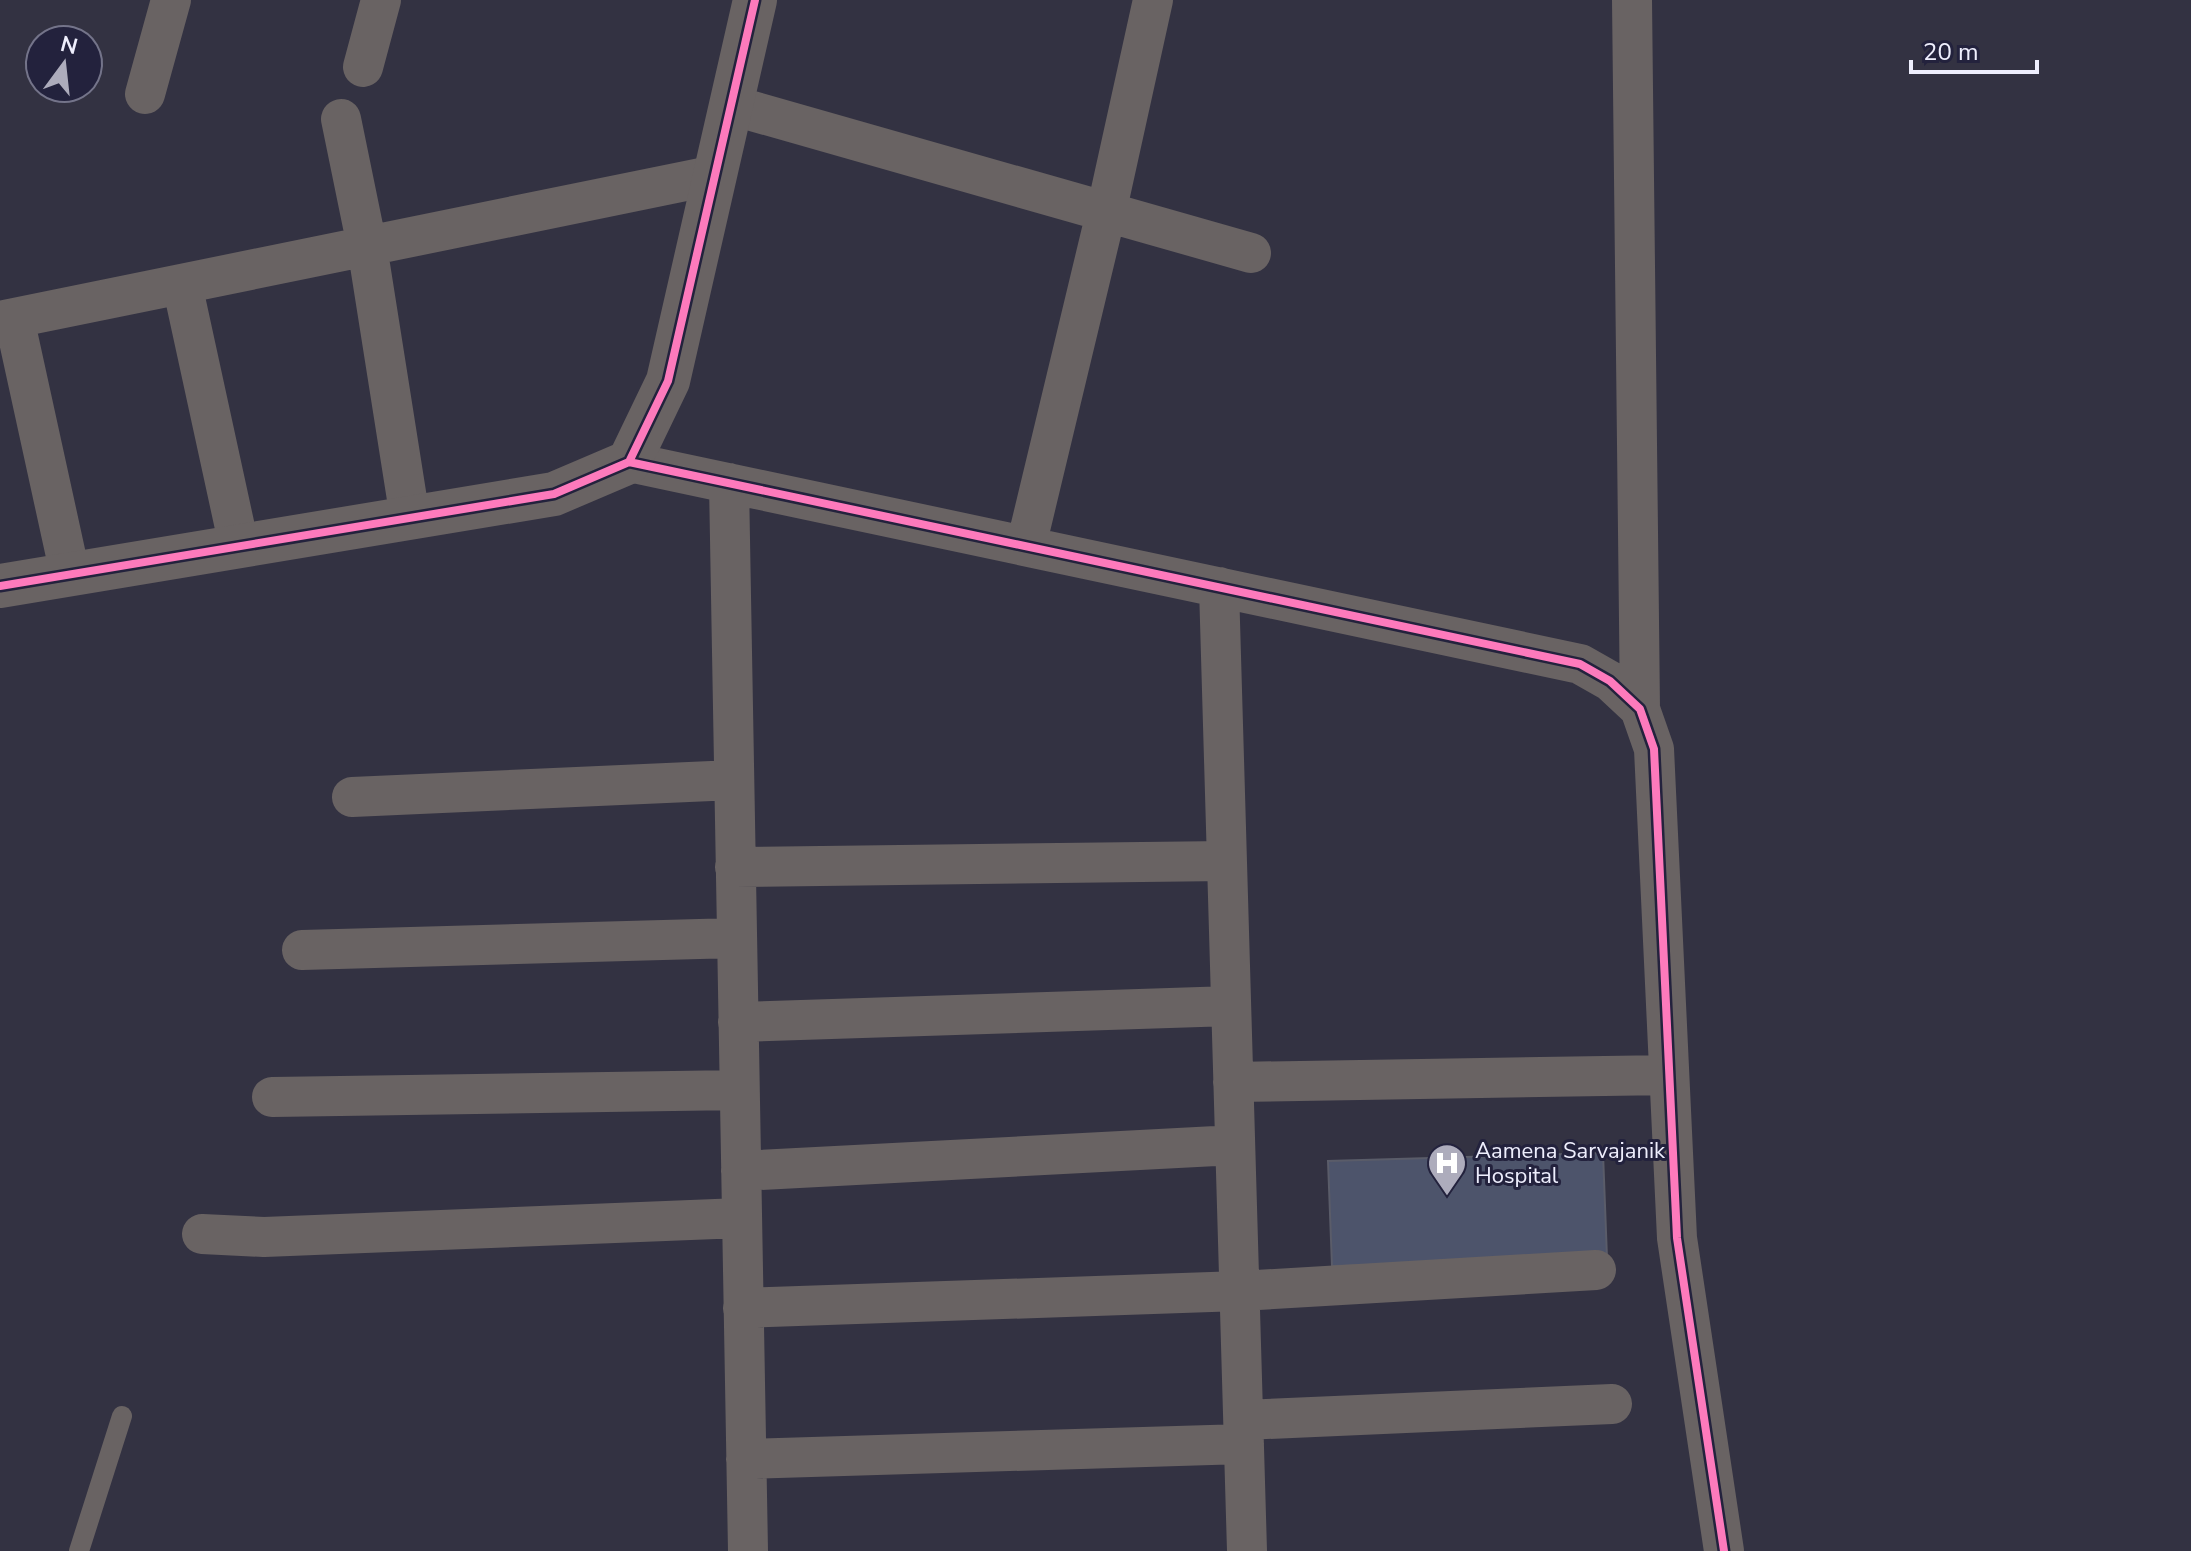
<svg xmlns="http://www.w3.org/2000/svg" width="2191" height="1551" font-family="'Nunito Sans',sans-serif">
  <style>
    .building { fill: #4d546b; stroke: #5a5c69; stroke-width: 2 }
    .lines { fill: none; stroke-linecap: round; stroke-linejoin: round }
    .service { stroke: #696363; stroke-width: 20 }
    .minor { stroke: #696363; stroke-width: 40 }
    .tertiary { stroke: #696363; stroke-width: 44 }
    .cycleway-casing { stroke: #23223d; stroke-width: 13 }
    .cycleway { stroke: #fd7abc; stroke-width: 8 }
    .labels { text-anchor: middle; stroke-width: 6; stroke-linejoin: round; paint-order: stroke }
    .poi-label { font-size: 22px; fill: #eeeefd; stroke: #23223d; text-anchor: start }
  </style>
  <rect width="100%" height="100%" fill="#333242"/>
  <!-- building -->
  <path class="building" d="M 1603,1153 L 1607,1258 L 1332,1266 L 1328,1161 Z"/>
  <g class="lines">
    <!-- service -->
    <path class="service" d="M 79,1551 L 122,1416"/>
    <!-- minor -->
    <path class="minor" d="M 1632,0 L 1640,709
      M 363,67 L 381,0
      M 145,94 L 171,0
      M 731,105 L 1251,253
      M 341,119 L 367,246 L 410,518
      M 182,284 L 239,546
      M 14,318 L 70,574
      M 0,321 L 715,175
      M 629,462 L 1580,664 L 1610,681 L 1640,709 L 1654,749 L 1677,1238 L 1724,1551
      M 729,483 L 748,1551
      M 1026,546 L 1106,213 L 1153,0
      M 1219,587 L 1247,1551
      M 352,797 L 734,780
      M 735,867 L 1226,861
      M 302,950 L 736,938
      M 738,1022 L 1231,1006
      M 1233,1082 L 1669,1075
      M 272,1097 L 739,1090
      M 741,1171 L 1235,1145
      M 202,1234 L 264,1237 L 741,1218
      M 743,1308 L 1240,1291 L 1596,1270
      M 1244,1420 L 1612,1404
      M 746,1459 L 1244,1444"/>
    <!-- tertiary -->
    <path class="tertiary" d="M 0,586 L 554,494 L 629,462 L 668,381 L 755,0"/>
    <defs>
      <path id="cycleway" d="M 629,462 L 1580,664 L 1610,681 L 1640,709 L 1654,749 L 1677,1238 L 1724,1551
        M 0,586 L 554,494 L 629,462 L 668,381 L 755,0"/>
    </defs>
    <!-- cycleway casing -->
    <use href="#cycleway" class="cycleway-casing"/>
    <!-- cycleway -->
    <use href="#cycleway" class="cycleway"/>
  </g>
  <!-- icons -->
  <defs>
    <symbol id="hospital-pin" viewBox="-11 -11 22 30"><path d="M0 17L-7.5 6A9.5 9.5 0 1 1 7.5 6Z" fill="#adacbc" stroke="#23223d"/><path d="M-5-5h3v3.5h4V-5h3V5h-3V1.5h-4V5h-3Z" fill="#fff"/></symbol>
  </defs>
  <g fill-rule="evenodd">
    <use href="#hospital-pin" x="1425" y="1141" width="44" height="60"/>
  </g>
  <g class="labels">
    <!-- poi labels -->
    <g class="poi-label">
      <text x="1475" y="1158">Aamena Sarvajanik<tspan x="1475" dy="25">Hospital</tspan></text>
    </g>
  </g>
  <!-- north arrow -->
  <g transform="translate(64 64) rotate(15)"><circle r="38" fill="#23223d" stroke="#74748a" stroke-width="2"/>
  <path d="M0-6L14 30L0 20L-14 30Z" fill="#adacbc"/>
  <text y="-12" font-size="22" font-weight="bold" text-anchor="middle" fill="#eeeefd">N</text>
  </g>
  <!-- scale -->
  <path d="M1911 60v12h126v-12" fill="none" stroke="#eeeefd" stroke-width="4"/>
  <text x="1923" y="60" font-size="24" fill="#eeeefd" stroke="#23223d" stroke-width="6" paint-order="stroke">20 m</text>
</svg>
